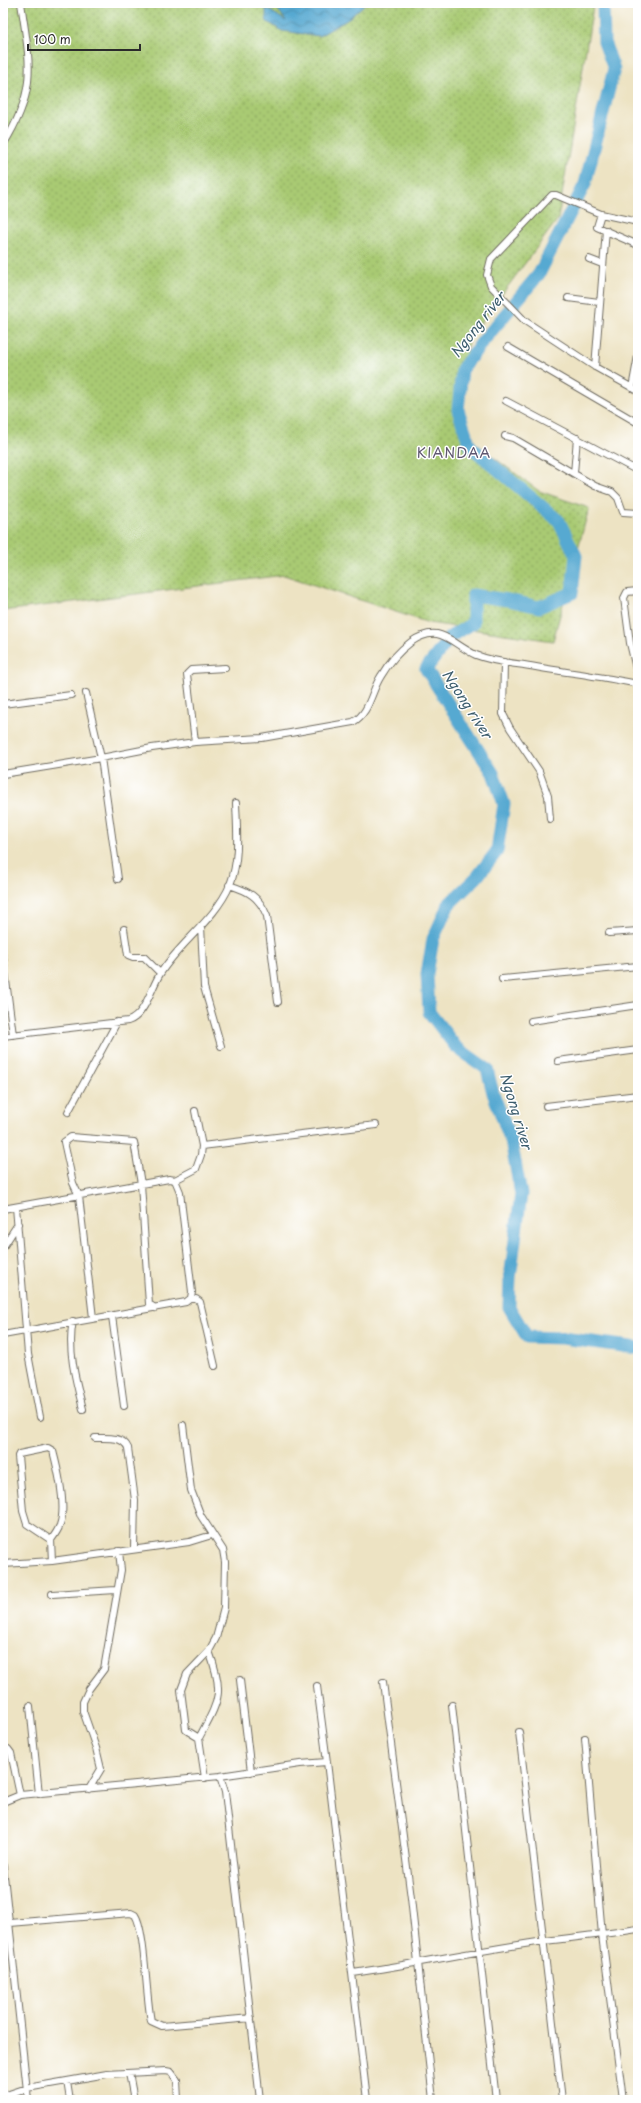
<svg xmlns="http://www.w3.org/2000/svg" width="641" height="2103" font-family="'Playpen Sans',sans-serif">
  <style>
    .green { fill: url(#green-dots); stroke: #6a7a4f }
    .water { fill: url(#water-waves); stroke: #406a7e }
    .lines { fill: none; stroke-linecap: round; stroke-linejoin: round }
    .river { stroke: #56a9d1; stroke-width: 13 }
    .street-casing { stroke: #6f6b60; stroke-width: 8 }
    .street { stroke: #fff; stroke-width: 6 }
    .labels { text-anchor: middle; stroke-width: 3; stroke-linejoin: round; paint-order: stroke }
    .water-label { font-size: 14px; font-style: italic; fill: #3c5d6d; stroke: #fff }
    .neighbourhood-label { font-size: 14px; letter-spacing: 1px; fill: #5f5770; stroke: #fff }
  </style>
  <defs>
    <pattern id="green-dots" width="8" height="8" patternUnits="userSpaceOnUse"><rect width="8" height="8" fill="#a9ca73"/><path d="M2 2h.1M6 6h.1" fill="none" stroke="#8aa45f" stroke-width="1.8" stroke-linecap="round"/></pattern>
    <pattern id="water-waves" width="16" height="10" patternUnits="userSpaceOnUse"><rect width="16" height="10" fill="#56a9d1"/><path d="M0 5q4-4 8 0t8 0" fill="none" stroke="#478aaa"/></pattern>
  </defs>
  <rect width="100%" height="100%" fill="#fff"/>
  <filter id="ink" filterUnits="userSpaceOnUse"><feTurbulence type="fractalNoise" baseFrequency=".025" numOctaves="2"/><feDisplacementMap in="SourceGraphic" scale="8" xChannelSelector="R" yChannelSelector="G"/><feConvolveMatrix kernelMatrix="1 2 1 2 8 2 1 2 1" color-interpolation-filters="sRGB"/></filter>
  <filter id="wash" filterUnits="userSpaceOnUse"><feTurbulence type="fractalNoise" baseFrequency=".012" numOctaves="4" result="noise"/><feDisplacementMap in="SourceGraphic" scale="16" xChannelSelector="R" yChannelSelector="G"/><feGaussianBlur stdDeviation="0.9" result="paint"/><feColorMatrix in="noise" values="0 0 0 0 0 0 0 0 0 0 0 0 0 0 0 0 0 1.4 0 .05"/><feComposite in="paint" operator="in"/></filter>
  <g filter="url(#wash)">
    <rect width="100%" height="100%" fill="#ede3c3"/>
    <!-- green -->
    <path class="green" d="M 3,3 L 597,3 L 593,7 L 558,219 L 468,340 L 458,431 L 539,491 L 589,508 L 553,641 L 429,623 L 284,575 L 3,611 Z"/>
    <!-- water -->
    <path class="water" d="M 273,3 L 366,3 L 347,20 L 319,36 L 282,31 L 266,21 L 266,8 L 286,21 Z"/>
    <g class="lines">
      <!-- river -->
      <path class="river" d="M 603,3 L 604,42 L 614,69 L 585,184 L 539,274 L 483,341 L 462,369 L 458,410 L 470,446 L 559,521 L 576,556 L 572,593 L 539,607 L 508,600 L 473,595 L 473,623 L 450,637 L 426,669 L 493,773 L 504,804 L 497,851 L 477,877 L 449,904 L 433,939 L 427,974 L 429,1012 L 456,1047 L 487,1069 L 493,1093 L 511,1141 L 521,1194 L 510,1278 L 509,1307 L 527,1337 L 562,1338 L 638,1348"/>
    </g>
  </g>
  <g filter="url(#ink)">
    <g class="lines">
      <defs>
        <path id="street" d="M 637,5 L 638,8
          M 3,145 C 38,89 30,64 21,3
          M 601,214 L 597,227 L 638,245
          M 638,222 L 601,214 L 556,195 L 552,195 L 491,259 L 487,275 L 491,286 L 525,321 L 595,367 L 638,391
          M 589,259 L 602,264
          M 568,298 L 599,302
          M 508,347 L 638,423
          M 595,367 L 606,230
          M 632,388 L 638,356
          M 506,401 L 638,471
          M 505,436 L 513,438 L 595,486 L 612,492 L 618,498 L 623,512 L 638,513
          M 574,473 L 577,438
          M 638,591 L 627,592 L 624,598 L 630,643 L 638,677
          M 504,662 L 503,714 L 510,728 L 539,771 L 548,796 L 550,819
          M 86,693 L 101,758 L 118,879
          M 3,704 L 71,695
          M 195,742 L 187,674 L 191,670 L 225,668
          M 3,774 L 101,758 L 152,748 L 195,742 L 262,738 L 353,722 C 370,713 371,691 381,676 C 388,664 399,651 411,642 C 440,622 450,643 476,655 C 491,661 508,663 524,665 C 562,672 600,676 638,684
          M 229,885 C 248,891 259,896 267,916 L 278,1002
          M 201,926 L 204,987 L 221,1046
          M 124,929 L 128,955 L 133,957 L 144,957 L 160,973
          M 609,933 L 638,931
          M 3,957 L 13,1035
          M 502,979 L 638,966
          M 531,1021 L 638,1005
          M 3,1036 L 128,1021 C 145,1016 151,988 160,974 C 179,943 215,920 230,885 C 240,859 237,830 236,803
          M 558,1061 L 638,1050
          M 546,1106 L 638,1095
          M 195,1111 L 202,1146
          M 68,1112 L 117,1022
          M 175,1180 L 196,1169 L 201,1155 L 202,1146 L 376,1125
          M 16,1207 L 28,1354 L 40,1417
          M 3,1209 L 169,1179 L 175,1180 L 180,1192 L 192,1292 L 191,1298 L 186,1302 C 125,1313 64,1324 3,1335
          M 3,1247 L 18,1224
          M 190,1299 L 196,1299 L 200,1302 L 215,1366
          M 112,1316 L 124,1406
          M 93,1318 L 79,1196 L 73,1183 L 64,1142 L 71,1137 L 134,1142 L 141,1184 L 149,1304 L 155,1308
          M 73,1321 C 67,1349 76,1382 83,1409
          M 183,1425 L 191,1490 L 201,1516 L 223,1550 L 225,1562 L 224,1608 L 216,1638 L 209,1651 L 187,1674 L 181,1690 L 186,1730 L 199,1738 L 205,1778
          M 95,1438 C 107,1438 123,1436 128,1448 L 135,1500 L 134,1549
          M 48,1448 L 53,1451 C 58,1470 67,1506 60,1525 C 58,1530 54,1536 51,1540 L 27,1524 L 23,1511 L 18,1456 L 19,1454 Z
          M 51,1540 L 52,1561
          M 3,1564 L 52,1561 L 189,1542 L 212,1535
          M 52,1594 L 116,1590
          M 240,1680 L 251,1772
          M 383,1682 L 411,1898 L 433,2100
          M 317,1686 L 327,1762
          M 452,1705 L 496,2100
          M 30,1706 L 39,1794
          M 519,1732 L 562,2100
          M 199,1738 C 219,1700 225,1694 209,1651
          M 585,1738 L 602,1935 L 623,2100
          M 3,1748 L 8,1749 L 11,1753 L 20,1795
          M 220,1776 L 300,1764 L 327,1762 L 367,2100
          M 89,1789 L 101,1769 L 96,1748 L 83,1711 L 83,1702 L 89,1689 L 104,1669 L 121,1570 L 119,1551
          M 3,1802 L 20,1795 L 220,1776 L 225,1792 L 260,2100
          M 3,1866 L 28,2100
          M 10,1923 L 131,1913 L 135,1915 C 145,1929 146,1998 151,2021 L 162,2026 L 251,2018
          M 353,1973 C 417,1964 480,1950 545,1941 C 576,1937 607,1934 638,1929
          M 129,2073 L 134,2100
          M 67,2081 L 70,2100
          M 3,2096 L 27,2088 L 107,2074 L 166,2071 L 171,2072 L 177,2080 L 178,2100"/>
      </defs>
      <!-- street casing -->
      <use href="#street" class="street-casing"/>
      <!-- street -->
      <use href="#street" class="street"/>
    </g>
  </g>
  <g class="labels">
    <!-- water labels -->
    <g class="water-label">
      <text transform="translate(478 325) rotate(-52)" y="5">Ngong river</text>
      <text transform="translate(467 704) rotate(57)" y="5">Ngong river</text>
      <text transform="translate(516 1111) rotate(73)" y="5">Ngong river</text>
    </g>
    <!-- neighbourhood labels -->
    <g class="neighbourhood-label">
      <text x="454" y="458">KIANDAA</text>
    </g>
  </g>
  <!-- margin -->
  <rect width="641" height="2103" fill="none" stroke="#fff" stroke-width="16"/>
  <!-- scale -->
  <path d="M28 44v6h112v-6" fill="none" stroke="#2b2b2b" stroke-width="2"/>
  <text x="34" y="44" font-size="12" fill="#2b2b2b" stroke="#ffffff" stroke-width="3" paint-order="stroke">100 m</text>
</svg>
